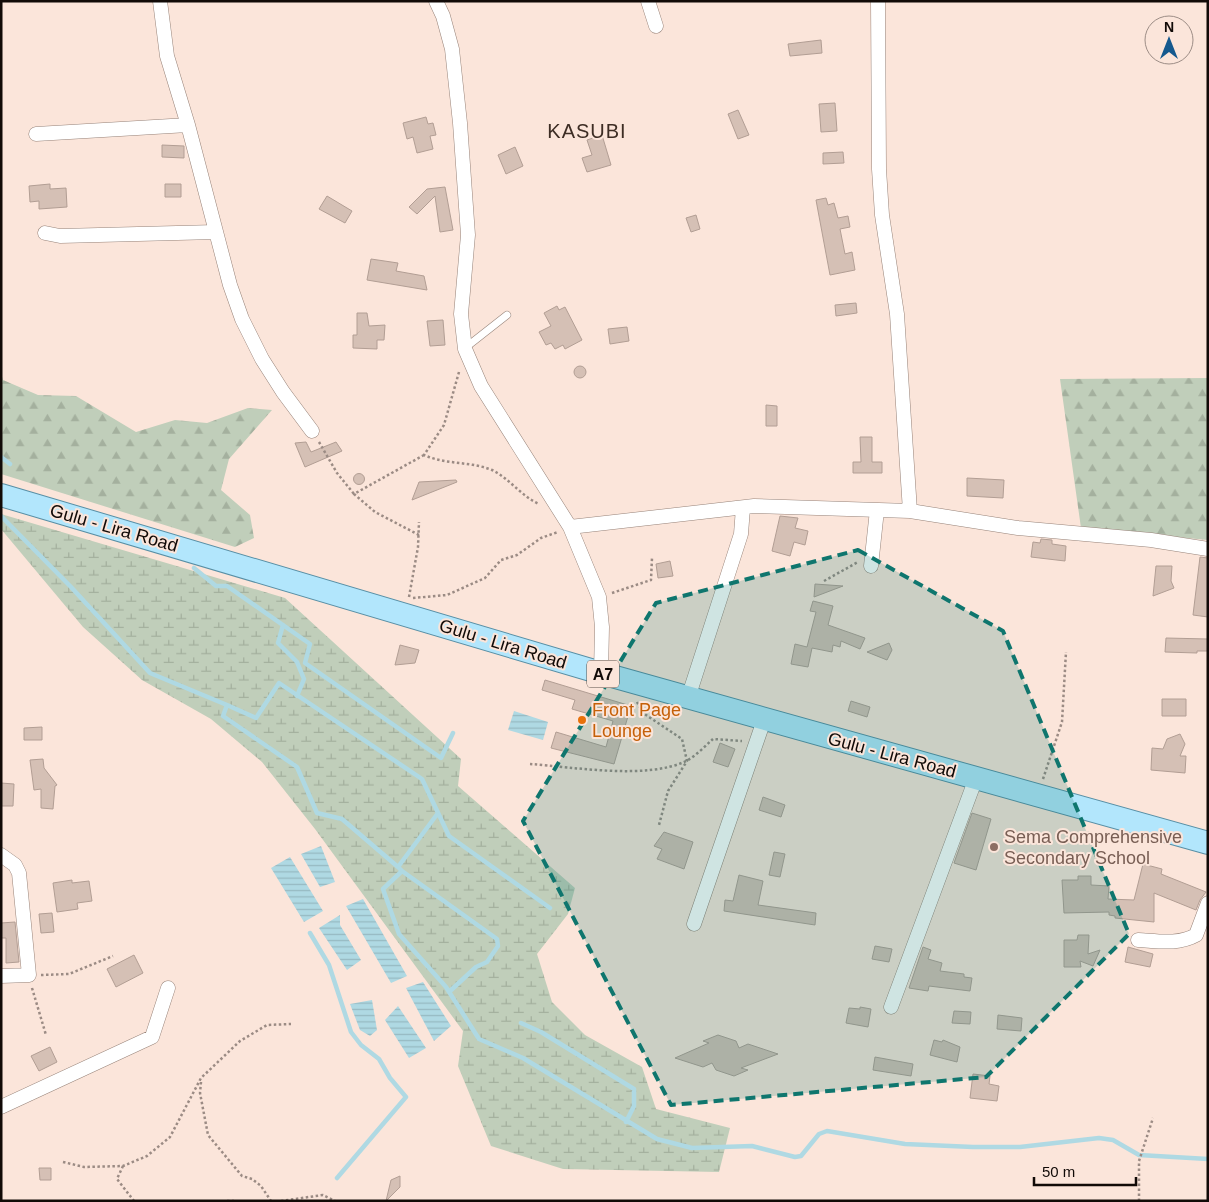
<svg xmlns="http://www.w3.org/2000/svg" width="1209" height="1202" font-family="Arial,sans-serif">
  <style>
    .forest { fill: url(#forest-firs) }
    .wetland { fill: url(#wetland-marsh) }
    .water { fill: url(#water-rules) }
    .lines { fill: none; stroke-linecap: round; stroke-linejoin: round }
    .stream { stroke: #afd9e3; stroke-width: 4.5 }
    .building { fill: #d5c0b5; stroke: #b29e94 }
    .service-casing { stroke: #978379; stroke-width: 8 }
    .minor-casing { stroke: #978379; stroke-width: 15 }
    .primary-casing { stroke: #588fa5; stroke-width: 24 }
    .path { stroke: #9b8b84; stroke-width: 2.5; stroke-dasharray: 2.5 2.5; stroke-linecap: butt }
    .service { stroke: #fff; stroke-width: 7 }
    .minor { stroke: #fff; stroke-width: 14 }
    .primary { stroke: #b2e6fc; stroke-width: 22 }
    .marked { fill: #0f766e; fill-opacity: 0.2; stroke: #0f766e; stroke-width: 4; stroke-dasharray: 10 6; stroke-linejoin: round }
    .food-dot { fill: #e8710a; stroke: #fbe5da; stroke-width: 2 }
    .education-dot { fill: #8d6e63; stroke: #fbe5da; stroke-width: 2 }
    .labels { text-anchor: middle; stroke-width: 4; stroke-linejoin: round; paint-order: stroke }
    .shield { fill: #fbe5da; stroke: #574c46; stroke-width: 1 }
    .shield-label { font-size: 16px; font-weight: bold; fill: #110a07 }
    .street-label { font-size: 18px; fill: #110a07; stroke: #fbe5da }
    .food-label { font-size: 18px; fill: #c56008; stroke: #fbe5da; text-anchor: start }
    .education-label { font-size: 18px; fill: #785e54; stroke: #fbe5da; text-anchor: start }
    .quarter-label { font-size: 20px; letter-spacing: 1px; fill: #3d2d24; stroke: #fbe5da }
  </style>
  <defs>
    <pattern id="forest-firs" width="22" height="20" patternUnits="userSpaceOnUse" patternTransform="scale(1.25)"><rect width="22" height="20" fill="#c0ceba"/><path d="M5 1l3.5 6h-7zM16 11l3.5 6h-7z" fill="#a4b09e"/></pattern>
    <pattern id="wetland-marsh" width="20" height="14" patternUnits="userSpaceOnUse" patternTransform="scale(1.25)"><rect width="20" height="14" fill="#c0ceba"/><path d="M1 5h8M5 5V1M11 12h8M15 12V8" fill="none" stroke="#a4b09e"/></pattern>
    <pattern id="water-rules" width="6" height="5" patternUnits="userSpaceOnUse" patternTransform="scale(1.25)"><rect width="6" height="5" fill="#afd9e3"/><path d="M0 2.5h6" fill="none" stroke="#96b9c1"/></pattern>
  </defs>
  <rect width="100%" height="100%" fill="#fbe5da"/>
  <!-- forest -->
  <path class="forest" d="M 1,373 L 3,380 L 38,395 L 76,396 L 136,432 L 175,420 L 207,423 L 248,408 L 272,410 L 229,459 L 221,490 L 250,515 L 254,538 L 235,547 L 1,474 Z
    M 1208,378 L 1208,540 L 1081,528 L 1060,379 Z"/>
  <!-- wetland -->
  <path class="wetland" d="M 1,514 L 285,598 L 461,759 L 458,786 L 575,888 L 568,914 L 537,954 L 552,1002 L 585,1035 L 642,1067 L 656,1109 L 730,1128 L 719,1172 L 563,1169 L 491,1146 L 458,1066 L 463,1031 L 315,829 L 262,762 L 211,719 L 142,680 L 83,627 L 1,529 Z"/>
  <!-- water -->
  <path class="water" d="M 514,711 L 548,722 L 543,740 L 508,730 Z
    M 321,846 L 335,882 L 320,887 L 301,854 Z
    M 290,857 L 323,911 L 304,922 L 271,868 Z
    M 363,899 L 407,976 L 391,983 L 346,906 Z
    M 340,915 L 340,925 L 361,960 L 347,970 L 319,928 Z
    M 423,982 L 451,1026 L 434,1041 L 406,988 Z
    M 372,1000 L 377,1030 L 370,1036 L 360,1030 L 350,1004 Z
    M 398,1006 L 426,1048 L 409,1058 L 385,1020 Z"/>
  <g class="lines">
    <!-- stream -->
    <path class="stream" d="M 1,457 L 10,464
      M 1,516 L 71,587 L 150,673 L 227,705 L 223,716 L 297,767 L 317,813 L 342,819 L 398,867 L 402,871 L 383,889 L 399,934 L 446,987 L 479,1039 L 523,1058 L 657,1139 L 692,1148 L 752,1146 L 795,1157 L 801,1156 L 819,1134 L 827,1131 L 905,1144 L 973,1147 L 1020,1147 L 1099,1138 L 1113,1140 L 1139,1155 L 1208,1159
      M 194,568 L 216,586 L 227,586 L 310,644 L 305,663 L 441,758 L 453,733
      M 283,625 L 278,643 L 297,662 L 304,679 L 297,696
      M 227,705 L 256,718 L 279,683 L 422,779 L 449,836 L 550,908
      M 398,867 L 438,813
      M 402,871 L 497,939 L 498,946 L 487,962 L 476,967 L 449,992
      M 310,933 L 329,965 L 351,1032 L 361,1045 L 379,1059 L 390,1078 L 406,1097 L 337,1178
      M 521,1023 L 541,1032 L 634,1089 L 634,1106 L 626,1122"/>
  </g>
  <!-- building -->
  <path class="building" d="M 821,40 L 822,53 L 790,56 L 788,44 Z
    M 835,103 L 837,131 L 821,132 L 819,104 Z
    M 738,110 L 749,135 L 738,139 L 728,114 Z
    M 426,117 L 428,124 L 433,123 L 436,135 L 430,136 L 433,149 L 417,153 L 413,137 L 407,139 L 403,123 Z
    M 602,135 L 611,165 L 587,172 L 582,158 L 592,155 L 587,140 Z
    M 162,145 L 184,146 L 184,158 L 162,157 Z
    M 515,147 L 523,166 L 506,174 L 498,155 Z
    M 843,152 L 844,163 L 823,164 L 823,153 Z
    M 50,184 L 50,189 L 66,188 L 67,207 L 39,209 L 39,201 L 30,202 L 29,186 Z
    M 165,184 L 181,184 L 181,197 L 165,197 Z
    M 445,187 L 453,230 L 440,232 L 435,196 L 417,214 L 409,207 L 427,189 Z
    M 327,196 L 352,211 L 345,223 L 319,209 Z
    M 826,198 L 828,205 L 834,203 L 838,218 L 848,216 L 850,227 L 840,229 L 845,254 L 852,252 L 855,270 L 830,275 L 816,200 Z
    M 696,215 L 700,229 L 691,232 L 686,218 Z
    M 371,259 L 398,263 L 396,271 L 424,276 L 427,290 L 367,280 Z
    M 856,303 L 857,313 L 836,316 L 835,305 Z
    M 557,306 L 559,310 L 565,307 L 582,340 L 565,349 L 563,345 L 555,349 L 551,343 L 546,345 L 539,332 L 551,326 L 544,313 Z
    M 357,313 L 367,313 L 369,326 L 385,325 L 384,340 L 377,340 L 377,349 L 353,348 L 353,335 L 357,335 Z
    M 443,320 L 445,345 L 430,346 L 427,321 Z
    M 627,327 L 629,341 L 610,344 L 608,329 Z
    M574 372a6 6 0 1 1 12 0a6 6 0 1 1-12 0Z
    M 766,405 L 777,406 L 777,426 L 766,426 Z
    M 860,437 L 872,437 L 872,462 L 882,462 L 882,473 L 853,473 L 853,462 L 861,462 Z
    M 306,442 L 311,452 L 336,442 L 342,451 L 305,467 L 295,443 Z
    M353.5 479a5.5 5.5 0 1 1 11 0a5.5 5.5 0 1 1-11 0Z
    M 967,478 L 1004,480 L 1003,498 L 967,496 Z
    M 456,480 L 457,482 L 412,500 L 419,482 Z
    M 780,516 L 798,518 L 795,528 L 808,531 L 805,545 L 794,542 L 790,556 L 772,551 Z
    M 1041,539 L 1052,540 L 1052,544 L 1066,546 L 1065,561 L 1031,557 L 1033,542 L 1040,543 Z
    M 1200,557 L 1208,558 L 1208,617 L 1193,615 Z
    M 670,561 L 673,576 L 658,578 L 656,564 Z
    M 1156,566 L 1172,566 L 1171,581 L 1174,588 L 1153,596 Z
    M 815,584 L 843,586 L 814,597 Z
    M 813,601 L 833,606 L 828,625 L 865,638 L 860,649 L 841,641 L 840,647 L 833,645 L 832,652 L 812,648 L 808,667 L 791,664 L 795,644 L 807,647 L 816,612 L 810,611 Z
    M 1166,638 L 1208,639 L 1208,651 L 1197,651 L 1197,653 L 1165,652 Z
    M 889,643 L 892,650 L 887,660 L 867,652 Z
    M 400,645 L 419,650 L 415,663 L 395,665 Z
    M 545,680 L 631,706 L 614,764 L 551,748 L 556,732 L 606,747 L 613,721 L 572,709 L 575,700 L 542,690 Z
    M 1162,699 L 1186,699 L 1186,716 L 1162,716 Z
    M 851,701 L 870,707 L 867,717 L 848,711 Z
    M 42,727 L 42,740 L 24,740 L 24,728 Z
    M 1180,734 L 1185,744 L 1180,756 L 1186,756 L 1185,773 L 1151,770 L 1152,748 L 1163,749 L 1167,739 Z
    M 720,743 L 735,749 L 728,767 L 713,762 Z
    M 43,759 L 44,768 L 57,785 L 55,786 L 53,809 L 41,808 L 41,789 L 34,790 L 30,760 Z
    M 1,783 L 14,784 L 13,806 L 1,806 Z
    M 763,797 L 785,805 L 781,817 L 759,810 Z
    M 972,813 L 991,819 L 976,870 L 954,863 Z
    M 664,832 L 693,842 L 684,869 L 657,859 L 662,849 L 654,846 Z
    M 774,852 L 785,854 L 780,877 L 769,875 Z
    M 1143,864 L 1162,869 L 1161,874 L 1206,892 L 1200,900 L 1196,910 L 1154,893 L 1154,922 L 1115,918 L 1115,916 L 1109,915 L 1109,912 L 1064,913 L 1062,880 L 1078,880 L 1078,876 L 1091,876 L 1091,885 L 1109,886 L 1108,899 L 1134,900 Z
    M 739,875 L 763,881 L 758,905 L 816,913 L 815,925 L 724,911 L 725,900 L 733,901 Z
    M 72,880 L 72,883 L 89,881 L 92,901 L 77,903 L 78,909 L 57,912 L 53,883 Z
    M 52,913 L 54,932 L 41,933 L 39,914 Z
    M 15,922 L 19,962 L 6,963 L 6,938 L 1,938 L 1,923 Z
    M 1078,935 L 1089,935 L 1088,954 L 1100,950 L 1093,966 L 1080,961 L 1081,967 L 1064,967 L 1064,940 L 1077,940 Z
    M 875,946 L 892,949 L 889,962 L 872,959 Z
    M 923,947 L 931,950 L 928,959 L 942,963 L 940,971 L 964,974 L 964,977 L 972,978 L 970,991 L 929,986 L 928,991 L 909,988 Z
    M 1128,947 L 1153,954 L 1150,967 L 1125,962 Z
    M 134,955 L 143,973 L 116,987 L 107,969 Z
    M 860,1007 L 871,1009 L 868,1027 L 846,1023 L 849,1008 L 860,1009 Z
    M 954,1011 L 971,1012 L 970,1024 L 952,1023 Z
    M 998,1015 L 1022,1018 L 1021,1031 L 997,1029 Z
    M 718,1035 L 736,1041 L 739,1048 L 748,1044 L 778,1054 L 741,1068 L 748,1070 L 734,1076 L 716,1070 L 712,1063 L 703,1067 L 675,1058 L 709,1043 L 703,1041 Z
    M 934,1040 L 942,1042 L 943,1040 L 960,1047 L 957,1062 L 930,1055 Z
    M 50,1047 L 57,1062 L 39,1071 L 31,1056 Z
    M 875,1057 L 913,1064 L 911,1076 L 873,1070 Z
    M 973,1074 L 990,1076 L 989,1084 L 999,1086 L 997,1101 L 970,1098 Z
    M 39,1168 L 51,1168 L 51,1180 L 40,1180 Z
    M 400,1176 L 400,1187 L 386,1201 L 391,1180 Z"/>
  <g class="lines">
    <defs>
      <path id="service" d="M 465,348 L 507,315"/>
      <path id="minor" d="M 160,1 L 167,56 L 188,125 L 230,285 L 242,319 L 262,359 L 283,392 L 312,431
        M 436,1 L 443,16 L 452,49 L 460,123 L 468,235 L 461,314 L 465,349 L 481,386 L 570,527 L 599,597 L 602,627 L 601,673
        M 648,1 L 656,26
        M 878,1 L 879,169 L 882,215 L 897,314 L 910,511
        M 36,134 L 188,125
        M 45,233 L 60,236 L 216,232
        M 570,527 L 754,506 L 910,511 L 1018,528 L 1151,540 L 1208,549
        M 871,566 L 877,510
        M 688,698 L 741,534 L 743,508
        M 1,855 L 15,865 L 19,873 L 29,975 L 1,976
        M 694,924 L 764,720
        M 1138,940 C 1158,941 1178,945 1196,935 L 1208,903
        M 891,1007 L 976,778
        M 1,1107 L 152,1037 L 168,988"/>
      <path id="primary" d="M 1,495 L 601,673 L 1208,843"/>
    </defs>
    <!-- service casing -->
    <use href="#service" class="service-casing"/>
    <!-- minor casing -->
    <use href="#minor" class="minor-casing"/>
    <!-- primary casing -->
    <use href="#primary" class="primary-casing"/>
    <!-- path -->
    <path class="path" d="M 459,372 L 444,425 L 424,455 C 446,465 470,461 492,470 C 509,478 521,496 539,504
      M 319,442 L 337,473 L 354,494
      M 419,535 L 375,512 L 354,494 L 424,455
      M 824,581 L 858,562
      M 612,593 L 651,580 L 652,558
      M 409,597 L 418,547 L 419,522
      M 413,598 L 447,595 L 485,578 L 501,560 L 517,555 L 541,538 L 558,532
      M 637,702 L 643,713 L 682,739 L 687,761 L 668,791 L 659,825
      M 530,764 C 574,767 647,780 686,761 C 696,756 705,746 713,739 L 742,741
      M 1043,779 L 1062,722 L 1066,652
      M 41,975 L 69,974 L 113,956
      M 32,988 L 46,1035
      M 201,1082 L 200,1093 L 208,1135 L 242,1176 L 252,1179 L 261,1186 L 271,1201
      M 63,1162 L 84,1167 L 123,1166 L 147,1156 L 170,1137 L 201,1078 L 240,1041 L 267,1025 L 291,1024
      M 123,1166 L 117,1179 L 134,1201
      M 227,1201 L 234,1201
      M 281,1201 L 323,1195 L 335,1201
      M 1139,1201 L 1139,1161 L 1153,1118"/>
    <!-- service -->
    <use href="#service" class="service"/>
    <!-- minor -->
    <use href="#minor" class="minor"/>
    <!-- primary -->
    <use href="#primary" class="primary"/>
  </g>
  <!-- marked area -->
  <path class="marked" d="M 858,550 L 1003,631 L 1129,934 L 986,1077 L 671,1105 L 523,821 L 656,603 Z"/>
  <!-- markers -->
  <circle class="food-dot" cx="582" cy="720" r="5"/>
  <circle class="education-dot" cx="994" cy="847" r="5"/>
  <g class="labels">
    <!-- shield labels -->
    <rect class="shield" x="587" y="660.5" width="32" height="27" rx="4"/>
    <g class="shield-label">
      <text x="603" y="680">A7</text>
    </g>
    <!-- street labels -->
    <g class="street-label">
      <text transform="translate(114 528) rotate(16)" y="6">Gulu - Lira Road</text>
      <text transform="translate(503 644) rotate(17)" y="6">Gulu - Lira Road</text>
      <text transform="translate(892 755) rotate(15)" y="6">Gulu - Lira Road</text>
    </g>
    <!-- food labels -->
    <g class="food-label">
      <text x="592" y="716">Front Page<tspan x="592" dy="21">Lounge</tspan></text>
    </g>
    <!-- education labels -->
    <g class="education-label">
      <text x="1004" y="843">Sema Comprehensive<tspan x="1004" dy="21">Secondary School</tspan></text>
    </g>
    <!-- quarter labels -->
    <g class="quarter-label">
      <text x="587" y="138">KASUBI</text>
    </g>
  </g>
  <!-- border -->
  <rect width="1209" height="1202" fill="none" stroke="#110a07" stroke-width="5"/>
  <!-- north arrow -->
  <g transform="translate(1169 40)"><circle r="24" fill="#fbe5da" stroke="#9d8d86"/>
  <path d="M0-4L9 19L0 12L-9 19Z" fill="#15598e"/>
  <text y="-8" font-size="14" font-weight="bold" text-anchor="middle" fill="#110a07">N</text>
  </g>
  <!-- scale -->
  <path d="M1034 1177v8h102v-8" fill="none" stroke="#110a07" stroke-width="2.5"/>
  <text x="1042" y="1177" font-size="15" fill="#110a07" stroke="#fbe5da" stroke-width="4" paint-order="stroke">50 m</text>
</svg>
